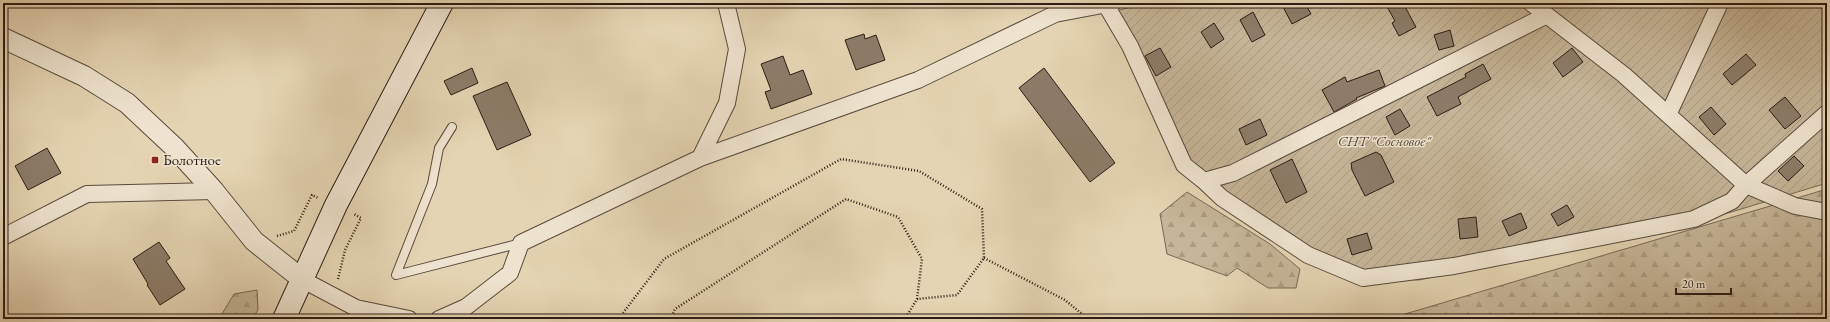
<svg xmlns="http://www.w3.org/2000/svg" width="1830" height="322" font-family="'EB Garamond',serif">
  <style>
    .forest { fill: url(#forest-firs); stroke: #796857 }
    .garden { fill: url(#garden-furrows); stroke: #796857 }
    .building { fill: #8c7c68; stroke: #2c1c16 }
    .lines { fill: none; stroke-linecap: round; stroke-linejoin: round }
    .service-casing { stroke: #5a4a3d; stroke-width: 10 }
    .minor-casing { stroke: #5a4a3d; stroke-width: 18 }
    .tertiary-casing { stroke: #5a4a3d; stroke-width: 22 }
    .secondary-casing { stroke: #2c1c16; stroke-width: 24 }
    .path { stroke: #2c1c16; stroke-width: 2.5; stroke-dasharray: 1 2; stroke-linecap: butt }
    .service { stroke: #eee3ce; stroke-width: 8 }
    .minor { stroke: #eee3ce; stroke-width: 16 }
    .tertiary { stroke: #eee3ce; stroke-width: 20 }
    .secondary { stroke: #eee3ce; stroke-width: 22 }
    .poi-dot { fill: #8f2418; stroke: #eee3ce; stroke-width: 1.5 }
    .labels { text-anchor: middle; stroke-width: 3; stroke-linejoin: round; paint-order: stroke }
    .park-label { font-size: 15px; font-style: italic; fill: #5a4a3d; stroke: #eee3ce }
    .poi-label { font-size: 15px; fill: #2c1c16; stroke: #eee3ce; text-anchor: start }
  </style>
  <defs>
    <pattern id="forest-firs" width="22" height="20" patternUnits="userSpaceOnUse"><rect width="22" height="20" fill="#c6b598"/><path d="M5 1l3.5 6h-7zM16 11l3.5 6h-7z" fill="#aa9b82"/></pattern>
    <pattern id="garden-furrows" width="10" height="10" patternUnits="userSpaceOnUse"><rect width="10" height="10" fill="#c6b598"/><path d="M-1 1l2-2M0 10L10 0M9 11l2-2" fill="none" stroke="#aa9b82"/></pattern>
  </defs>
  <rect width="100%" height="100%" fill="#e5d4b3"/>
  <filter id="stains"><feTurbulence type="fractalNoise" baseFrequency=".005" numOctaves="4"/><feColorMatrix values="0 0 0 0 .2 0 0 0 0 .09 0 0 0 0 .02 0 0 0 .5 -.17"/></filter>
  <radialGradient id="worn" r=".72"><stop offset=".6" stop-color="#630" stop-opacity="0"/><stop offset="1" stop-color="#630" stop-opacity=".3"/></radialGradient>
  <!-- forest -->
  <path class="forest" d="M 1827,189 L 1827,319 L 1388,319 L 1777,204 Z
    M 1187,192 L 1270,244 L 1300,269 L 1296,288 L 1268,288 L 1237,268 L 1227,276 L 1167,254 L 1160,214 Z
    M 257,290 L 258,310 L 252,319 L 219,319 L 234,294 Z"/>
  <!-- garden -->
  <path class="garden" d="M 1143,3 L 1827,3 L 1827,183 L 1728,213 L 1419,280 L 1344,278 L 1201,190 L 1117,11 Z"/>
  <!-- building -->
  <path class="building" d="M 1281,3 L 1305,3 L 1311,14 L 1292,24 Z
    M 1385,3 L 1403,3 L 1416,27 L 1399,36 L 1392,23 L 1395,21 Z
    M 1253,12 L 1265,35 L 1252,42 L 1240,20 Z
    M 1214,23 L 1224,39 L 1211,48 L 1201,32 Z
    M 1450,30 L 1454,46 L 1439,50 L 1434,35 Z
    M 864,34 L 865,39 L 876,35 L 885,60 L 856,70 L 845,40 Z
    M 1160,48 L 1171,67 L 1156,76 L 1145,56 Z
    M 1572,48 L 1583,62 L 1563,77 L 1553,63 Z
    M 1746,54 L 1756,65 L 1732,85 L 1723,74 Z
    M 783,56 L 790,75 L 803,70 L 812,94 L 771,109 L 765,92 L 771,90 L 761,64 Z
    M 1483,64 L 1491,79 L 1458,97 L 1461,104 L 1437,116 L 1427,97 L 1466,77 L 1465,74 Z
    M 472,68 L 478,83 L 451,95 L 444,81 Z
    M 1044,68 L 1115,163 L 1090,182 L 1019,88 Z
    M 1379,70 L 1385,86 L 1356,98 L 1357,99 L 1334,112 L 1322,90 L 1345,77 L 1347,82 Z
    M 507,82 L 531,135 L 497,150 L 473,96 Z
    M 1785,97 L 1801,116 L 1785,129 L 1769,110 Z
    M 1711,107 L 1726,124 L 1714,135 L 1699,117 Z
    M 1400,109 L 1410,126 L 1395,135 L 1386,117 Z
    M 1260,119 L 1267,135 L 1246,145 L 1239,129 Z
    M 47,148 L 61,173 L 28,190 L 15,166 Z
    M 1376,152 L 1381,155 L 1394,182 L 1365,196 L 1352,170 L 1351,163 Z
    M 1794,156 L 1804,166 L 1788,181 L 1778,171 Z
    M 1292,159 L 1307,192 L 1286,203 L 1270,170 Z
    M 1567,205 L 1574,217 L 1558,226 L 1551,214 Z
    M 1521,213 L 1527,228 L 1509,236 L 1502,221 Z
    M 1476,217 L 1478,237 L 1460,239 L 1458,219 Z
    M 1367,233 L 1372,249 L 1352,255 L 1347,239 Z
    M 159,242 L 170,258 L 166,261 L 185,289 L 160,305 L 147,285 L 148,284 L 133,259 Z"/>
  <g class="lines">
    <defs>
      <path id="service" d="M 452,127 L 439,148 L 432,184 L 396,275 L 521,243"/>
      <path id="minor" d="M 1531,3 L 1624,75 L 1746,185 L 1827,113
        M 1106,5 L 1130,46 L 1184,165 L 1204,181 L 1233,173 L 1547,15
        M 1668,115 L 1720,3
        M 700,158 L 727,103 L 737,49 L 726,3
        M 1204,181 L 1222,198 L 1308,255 L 1363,278 L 1454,266 L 1694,219 L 1732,201 L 1746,185 L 1795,206 L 1827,212
        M 3,237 L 87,194 L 214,191
        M 303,280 L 356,308 L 409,319
        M 439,319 L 466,307 L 510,273 L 521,243 L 700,158 L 918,80 L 1055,14 L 1113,3"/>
      <path id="tertiary" d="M 3,38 L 84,76 L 127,103 L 174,147 L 214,191 L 254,241 L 303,280"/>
      <path id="secondary" d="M 284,319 L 336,205 L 442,3"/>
    </defs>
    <!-- service casing -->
    <use href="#service" class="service-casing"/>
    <!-- minor casing -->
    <use href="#minor" class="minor-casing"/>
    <!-- tertiary casing -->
    <use href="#tertiary" class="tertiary-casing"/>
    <!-- secondary casing -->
    <use href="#secondary" class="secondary-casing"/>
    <!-- path -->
    <path class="path" d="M 277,236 L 294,231 L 312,195 L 318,198
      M 984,258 L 1065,300 L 1088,319
      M 338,279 L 345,250 L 361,218 L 354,214
      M 623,319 L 623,313 L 664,259 L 841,159 L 919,171 L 982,209 L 984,258 L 957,295 L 917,299
      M 671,319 L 675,309 L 846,199 L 898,217 L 922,259 L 917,299 L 905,319"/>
    <!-- service -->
    <use href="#service" class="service"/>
    <!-- minor -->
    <use href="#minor" class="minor"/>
    <!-- tertiary -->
    <use href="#tertiary" class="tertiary"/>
    <!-- secondary -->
    <use href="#secondary" class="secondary"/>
  </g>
  <!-- markers -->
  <rect class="poi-dot" x="151" y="156" width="8" height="8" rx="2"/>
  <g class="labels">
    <!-- park labels -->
    <g class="park-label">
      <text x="1384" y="146">СНТ "Сосновое"</text>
    </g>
    <!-- poi labels -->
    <g class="poi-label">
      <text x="163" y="165">Болотное</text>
    </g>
  </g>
  <!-- margin -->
  <rect width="1830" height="322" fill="none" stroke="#e5d4b3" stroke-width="16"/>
  <rect x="4" y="4" width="1822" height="314" fill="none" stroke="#2c1c16" stroke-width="2"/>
  <rect x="8" y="8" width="1814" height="306" fill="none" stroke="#2c1c16"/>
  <!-- scale -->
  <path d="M1676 288v6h55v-6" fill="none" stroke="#2c1c16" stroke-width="2"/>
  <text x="1682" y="288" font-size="12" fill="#2c1c16" stroke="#eee3ce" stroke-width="3" paint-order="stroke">20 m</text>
  <rect width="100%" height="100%" filter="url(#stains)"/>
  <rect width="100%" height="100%" fill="url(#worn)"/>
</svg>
